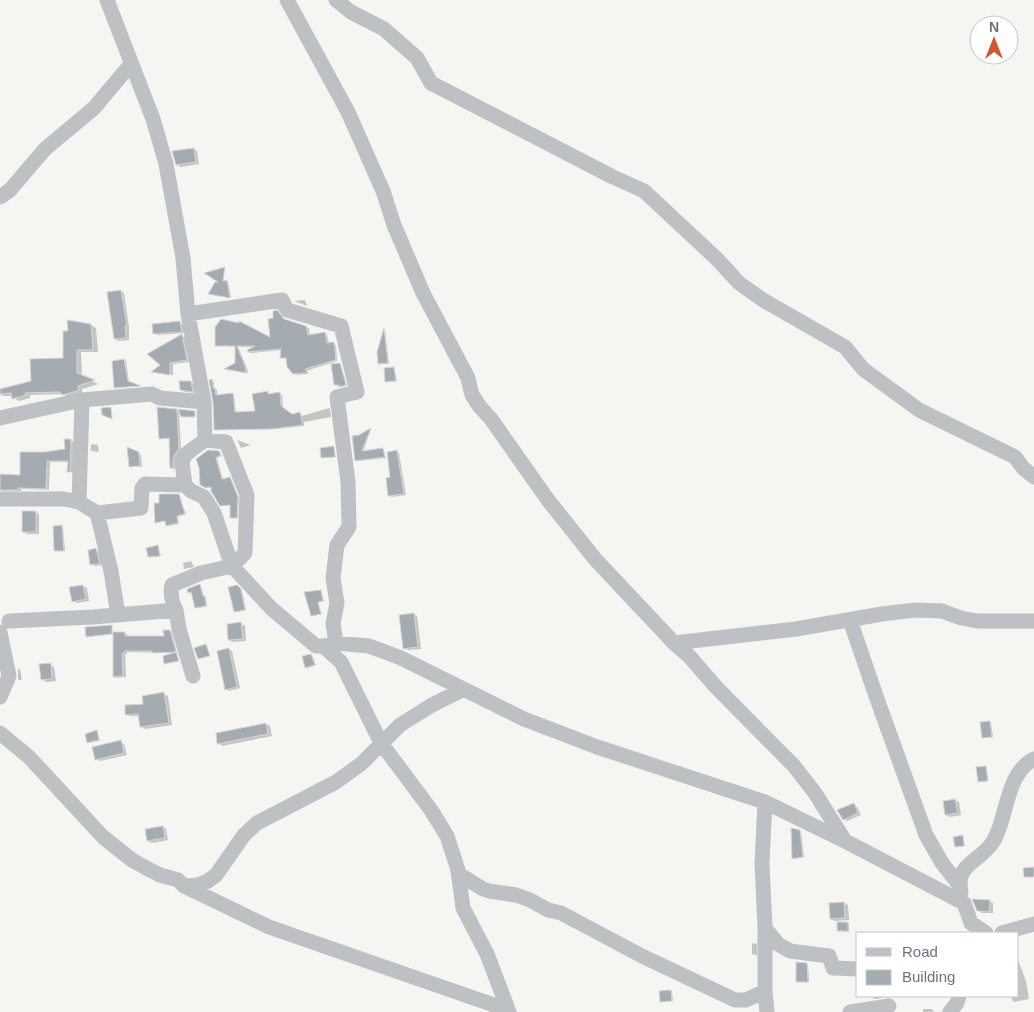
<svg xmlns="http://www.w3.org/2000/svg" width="1034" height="1012" font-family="Helvetica,sans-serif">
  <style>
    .shadow { fill: #0003 }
    .building { fill: #a5acb1; stroke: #d7d6d5 }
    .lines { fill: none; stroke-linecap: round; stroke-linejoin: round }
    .minor { stroke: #bdc1c4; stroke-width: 15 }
  </style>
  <rect width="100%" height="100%" fill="#f5f5f2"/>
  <!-- shadow -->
  <path class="shadow" d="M 194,149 L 197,151 L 199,164 L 181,167 L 177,165 Z
    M 224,268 L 224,282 L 228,282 L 231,298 L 210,294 L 222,282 Z
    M 121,291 L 124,293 L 129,327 L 129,340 L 118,341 L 115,339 Z
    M 305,300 L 307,306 L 294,301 Z
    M 279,313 L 286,321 L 309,328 L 310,336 L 325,333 L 327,335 L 329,344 L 336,345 L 337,361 L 306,371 L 308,374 L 297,375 L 294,373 L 288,359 L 282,357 L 282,350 L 251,353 L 249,351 L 257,347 L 238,347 L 247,368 L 248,373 L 226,369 L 237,364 L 236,347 L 216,345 L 272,339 L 275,319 Z
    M 180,323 L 183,325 L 185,333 L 158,335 L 154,333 Z
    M 91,325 L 96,328 L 98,352 L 81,352 L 82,376 L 98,384 L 82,389 L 82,394 L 68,397 L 63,394 L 30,395 L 30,398 L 19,401 L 14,398 L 13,396 L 4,396 L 0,394 L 0,390 L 32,382 L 65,359 Z
    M 385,330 L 389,364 L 381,364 L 379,363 L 378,352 Z
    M 182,336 L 185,337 L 189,362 L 173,364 L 173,375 L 153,372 L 162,365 Z
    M 124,360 L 126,361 L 129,382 L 139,386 L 115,387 Z
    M 340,364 L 347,386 L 342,387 L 335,385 Z
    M 394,368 L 397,381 L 388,382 L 387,381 Z
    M 212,381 L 214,382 L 214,389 L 217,390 L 217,396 L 234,395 L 236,413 L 256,412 L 267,392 L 269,395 L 282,395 L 283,408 L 292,416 L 300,413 L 302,416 L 329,408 L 330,409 L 331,417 L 304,422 L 304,426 L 276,429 L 217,430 L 215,429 Z
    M 190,382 L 194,384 L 196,393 L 185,392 L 181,390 Z
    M 176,410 L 179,412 L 181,450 L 175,460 L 175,469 L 173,469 L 171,467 L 170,439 L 160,438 Z
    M 371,429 L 363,452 L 383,449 L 386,458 L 357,461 L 356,460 L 359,436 Z
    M 66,440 L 74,442 L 73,473 L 68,471 L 69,462 L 50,462 L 49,490 L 21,489 L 21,491 L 2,491 L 0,490 L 0,475 L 21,476 L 44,453 L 66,450 Z
    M 237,440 L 251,445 L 241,448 Z
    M 91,444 L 98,445 L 99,452 L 91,451 Z
    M 334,448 L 336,457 L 322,458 Z
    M 129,449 L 141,455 L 142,467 L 130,466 Z
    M 397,451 L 399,453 L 406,495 L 392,497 L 389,495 Z
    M 219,452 L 222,456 L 217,458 L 223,480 L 231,479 L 239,498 L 238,518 L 231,518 L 231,506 L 221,505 L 212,487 L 209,488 L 201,484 Z
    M 179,495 L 186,514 L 177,517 L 179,524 L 168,526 L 166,521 L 156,522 L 160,504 Z
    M 35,512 L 39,514 L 39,534 L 27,534 L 23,531 Z
    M 62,526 L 63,527 L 65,551 L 56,551 Z
    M 158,547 L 161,556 L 149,557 Z
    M 96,550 L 100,552 L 103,565 L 95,566 L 91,564 Z
    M 191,561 L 194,567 L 184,569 L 183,563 Z
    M 200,585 L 204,596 L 206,598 L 207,606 L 198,608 L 193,593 L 189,592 Z
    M 83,586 L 87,588 L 89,601 L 77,603 L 73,601 Z
    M 238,587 L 242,591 L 246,610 L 236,612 L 235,612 Z
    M 321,591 L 324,601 L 318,603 L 322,614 L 314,616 L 312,616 Z
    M 414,614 L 417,616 L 421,649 L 408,650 L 404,648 Z
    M 241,624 L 245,626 L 246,641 L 233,642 L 229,640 Z
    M 111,626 L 113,633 L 125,634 L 128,635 L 128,638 L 165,638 L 169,631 L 172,633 L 179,661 L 165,663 L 174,653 L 127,652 L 127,654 L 125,654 L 126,677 L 117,678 L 114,676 L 115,634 L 87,636 Z
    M 229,649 L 232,651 L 240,688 L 229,691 L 226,689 Z
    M 312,655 L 316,665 L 308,668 L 303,657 Z
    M 50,665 L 54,667 L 56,681 L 46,682 L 42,679 Z
    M 18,669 L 20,669 L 22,680 L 18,680 Z
    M 164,694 L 168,696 L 172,725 L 145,729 L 141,727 L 140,716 L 130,716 L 127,714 Z
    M 990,722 L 991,723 L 993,737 L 984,738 L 983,737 Z
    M 266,724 L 270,726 L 272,736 L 222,746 L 219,743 Z
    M 97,732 L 100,741 L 88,742 Z
    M 121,742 L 124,744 L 127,755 L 100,761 L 96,759 Z
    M 955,800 L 959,802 L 961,815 L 950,817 L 946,815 Z
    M 854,804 L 857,807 L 861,815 L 847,821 L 844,819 Z
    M 163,827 L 166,829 L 168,840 L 152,843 L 148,841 Z
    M 800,831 L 801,832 L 804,857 L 795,859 L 793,858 Z
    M 963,837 L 965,846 L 956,847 Z
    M 989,901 L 993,903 L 993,913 L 982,913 L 978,910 Z
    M 844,903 L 848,905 L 849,920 L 835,921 L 831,919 Z
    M 848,923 L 849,924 L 849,932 L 838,931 Z
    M 752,943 L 757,944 L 757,955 L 752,954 Z
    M 1018,960 L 1026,981 L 1029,999 L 1014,1002 L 1012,1000 L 1011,996 L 1018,996 Z
    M 807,964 L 808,965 L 809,982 L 798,982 Z
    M 671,991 L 672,992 L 673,1001 L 661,1002 Z
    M 872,996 L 881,996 L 882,998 L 874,999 Z
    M 923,1009 L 932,1009 L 934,1012 L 923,1012 Z"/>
  <!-- building -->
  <path class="building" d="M 194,148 L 196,162 L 176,165 L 172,151 Z
    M 225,267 L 223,281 L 227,280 L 230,298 L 208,294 L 215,282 L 218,282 L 204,273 Z
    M 121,290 L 127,326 L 125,326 L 126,338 L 114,339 L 107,292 Z
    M 277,310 L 284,319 L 306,326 L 308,335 L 325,332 L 327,343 L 334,342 L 336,360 L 305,369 L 308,373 L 293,374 L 287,367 L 286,358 L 280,358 L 281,349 L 248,352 L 247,350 L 255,346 L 237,346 L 245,366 L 246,373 L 224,369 L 235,363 L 235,346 L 215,346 L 215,327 L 221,319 L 239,323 L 239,321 L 270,337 L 268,319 L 273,318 L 273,311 Z
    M 67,320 L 91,324 L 93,350 L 77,350 L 77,373 L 95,380 L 78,386 L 78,391 L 62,395 L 60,392 L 25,393 L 26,395 L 12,399 L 11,393 L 0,394 L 0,389 L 31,381 L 30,359 L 63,358 L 63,331 L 68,331 Z
    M 180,321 L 182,332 L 153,334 L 152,324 Z
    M 384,328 L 388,363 L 378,364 L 377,352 Z
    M 182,334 L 187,360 L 170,363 L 170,375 L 151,372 L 160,365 L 147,354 Z
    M 124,359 L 128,381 L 141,386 L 114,388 L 112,361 Z
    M 340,363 L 346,385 L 339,387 L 339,385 L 334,385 L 331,364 Z
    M 394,367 L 396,381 L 385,382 L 384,368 Z
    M 212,379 L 213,388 L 215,388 L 216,395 L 233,393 L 235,412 L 255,411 L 252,394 L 268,391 L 268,394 L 280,392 L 281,406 L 292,414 L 300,412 L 303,425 L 273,429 L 214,430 L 213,402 L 209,380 Z
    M 179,381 L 191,381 L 193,392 L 180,390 Z
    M 111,407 L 112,419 L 102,415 L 101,408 Z
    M 157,407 L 177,409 L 179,448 L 173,458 L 173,468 L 170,468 L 169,438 L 159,439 Z
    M 178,409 L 195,411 L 195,417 L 181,417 Z
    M 371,428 L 362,451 L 383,448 L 385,457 L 355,461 L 352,436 L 359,435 Z
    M 64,439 L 71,439 L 70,472 L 67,472 L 68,461 L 47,461 L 46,489 L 18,488 L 18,490 L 0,490 L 0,474 L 20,475 L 20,452 L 44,452 L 65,449 Z
    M 334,446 L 335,457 L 321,458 L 320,448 Z
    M 127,447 L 139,452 L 140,466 L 129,467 Z
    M 208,450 L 219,451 L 221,455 L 216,458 L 222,479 L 230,477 L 238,497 L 237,518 L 230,518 L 230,505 L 220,506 L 211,491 L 211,487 L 206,488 L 200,485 L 199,468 L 196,459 Z
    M 397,450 L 404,494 L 388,496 L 386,478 L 390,477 L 387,452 Z
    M 159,494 L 179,494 L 185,514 L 177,516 L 178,523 L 166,526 L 165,521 L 155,523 L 154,503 L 159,503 Z
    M 22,511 L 36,511 L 36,532 L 22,532 Z
    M 62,525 L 64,551 L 54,551 L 53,526 Z
    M 158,545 L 160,556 L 148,557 L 146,548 Z
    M 96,548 L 100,564 L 90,565 L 88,550 Z
    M 200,584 L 203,596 L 205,596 L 206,606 L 195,608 L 191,592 L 188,593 L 187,589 Z
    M 83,585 L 86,599 L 72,602 L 69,587 Z
    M 237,585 L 241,589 L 245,610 L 234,612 L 228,587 Z
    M 321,590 L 323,601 L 318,602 L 321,614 L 311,616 L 304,592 Z
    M 414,613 L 418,647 L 403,649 L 399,615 Z
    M 241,622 L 243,639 L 228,640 L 227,624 Z
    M 112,625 L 112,634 L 86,637 L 85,627 Z
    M 163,630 L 170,630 L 176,652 L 152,653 L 152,651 L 125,651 L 125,653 L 122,653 L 123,676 L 113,677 L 113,632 L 125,632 L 125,636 L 164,636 Z
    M 206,644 L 210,656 L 198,659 L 194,648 Z
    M 229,648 L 237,687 L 225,690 L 217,651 Z
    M 176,652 L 179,661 L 164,664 L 163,656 Z
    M 311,654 L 315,665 L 305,668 L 302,656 Z
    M 51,663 L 52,679 L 41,680 L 39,664 Z
    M 164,692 L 169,723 L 140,727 L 138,714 L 125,715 L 125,705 L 143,704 L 142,696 Z
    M 990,721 L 992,737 L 982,738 L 980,722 Z
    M 266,723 L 268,734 L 217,744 L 216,733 Z
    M 97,730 L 99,740 L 87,743 L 85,734 Z
    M 121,740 L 124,753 L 95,760 L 92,747 Z
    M 986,766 L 988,781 L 978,782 L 976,767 Z
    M 955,799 L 958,813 L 945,815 L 943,801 Z
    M 854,803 L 858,813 L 843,820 L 837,810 Z
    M 163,826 L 165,838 L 147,841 L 145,829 Z
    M 791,828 L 800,830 L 803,857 L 792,859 Z
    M 963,835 L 964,846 L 955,847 L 953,837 Z
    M 1034,867 L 1034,877 L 1024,877 L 1023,868 Z
    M 972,899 L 990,900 L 989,912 L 977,911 Z
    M 844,902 L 845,918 L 830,919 L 829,903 Z
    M 837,922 L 848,922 L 848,931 L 837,931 Z
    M 796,962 L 807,963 L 808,982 L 796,982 Z
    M 671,990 L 672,1001 L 660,1002 L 659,991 Z"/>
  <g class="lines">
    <!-- minor -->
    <path class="minor" d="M 107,0 L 153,119 L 166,164 L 183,258 L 188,314 L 204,402 L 205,440 L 186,454 L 182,462 L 185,485 L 191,491 L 204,497 L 214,513 L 232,566 L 272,609 L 316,646 L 323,646 L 336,643 L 369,646 L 401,658 L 524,719 L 597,747 L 765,802 L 845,841 L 964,903 L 971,923 L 986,933
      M 287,0 L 348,112 L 383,191 L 394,225 L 423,293 L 468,378 L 472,395 L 480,407 L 491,419 L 548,500 L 595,559 L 674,643 L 689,656 L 716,687 L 794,766 L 815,793 L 845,841
      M 336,0 L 351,12 L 384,29 L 417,58 L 431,83 L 613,177 L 644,191 L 717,259 L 739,283 L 763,300 L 845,347 L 863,369 L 919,410 L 1015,457 L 1023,468 L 1034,477
      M 0,197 L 10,190 L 45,149 L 94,108 L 131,64
      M 188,314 L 282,300 L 287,310 L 341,326 L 357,392 L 337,397 L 348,482 L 349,527 L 337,545 L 333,578 L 337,603 L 333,624 L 336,643
      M 0,418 L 82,400 L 152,394 L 160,398 L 204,402
      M 0,499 L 64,499 L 79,502 L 97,513 L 141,508 L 142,488 L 145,484 L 185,485
      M 79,502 L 82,400
      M 97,513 L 111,571 L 118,615
      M 176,610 L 179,629 L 193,676
      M 850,620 L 876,696 L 926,835 L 942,863 L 960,886
      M 9,621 L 93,617 L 176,610 C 172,604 170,592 172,585 L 201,573 L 232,566 L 245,553 L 247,495 L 226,442 L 205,440
      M 0,632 L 9,676 L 0,697
      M 674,643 L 796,629 L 882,614 L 915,610 L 942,611 L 961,618 L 977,621 L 1034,621
      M 323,646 L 341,662 L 381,743 L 431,810 L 447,836 L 458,870 L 463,908 L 487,954 L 509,1012
      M 0,733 L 29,757 L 103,837 L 132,860 L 148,869 L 160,875 L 178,880 L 184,886 L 198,885 L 208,881 L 216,875 L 244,835 L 257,823 L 336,782 L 361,764 L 400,725 L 432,705 L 464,689
      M 765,802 L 762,863 L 765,928 L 765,991 L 767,1012
      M 459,874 L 483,889 L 489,891 L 516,895 L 530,900 L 548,910 L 561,913 L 642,956 L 735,1000 L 746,1000 L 765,991
      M 184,886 L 269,927 L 491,1004 L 508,1012
      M 961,892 C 954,863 983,861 994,840 C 1008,815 1006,773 1034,759
      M 765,928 L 778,944 L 790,951 L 829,956 L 833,968 L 858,969
      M 1002,933 L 1034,924
      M 850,1012 L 889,1006
      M 950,1012 L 957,1003 L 959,996"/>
  </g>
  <!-- legend -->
  <rect x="856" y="932" width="162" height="65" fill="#ffffff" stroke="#c2c8cc"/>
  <rect x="866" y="948" width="25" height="8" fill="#bdc1c4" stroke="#c2c8cc"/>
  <text x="902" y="957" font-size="15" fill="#677580">Road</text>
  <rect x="866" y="970" width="25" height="15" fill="#a5acb1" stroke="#c2c8cc"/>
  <text x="902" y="982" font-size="15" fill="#677580">Building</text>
  <!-- north arrow -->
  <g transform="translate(994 40)"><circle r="24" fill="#ffffff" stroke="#c2c8cc"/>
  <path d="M0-4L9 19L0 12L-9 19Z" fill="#d25636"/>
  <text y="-8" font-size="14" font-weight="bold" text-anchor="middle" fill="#677580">N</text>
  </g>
</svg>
